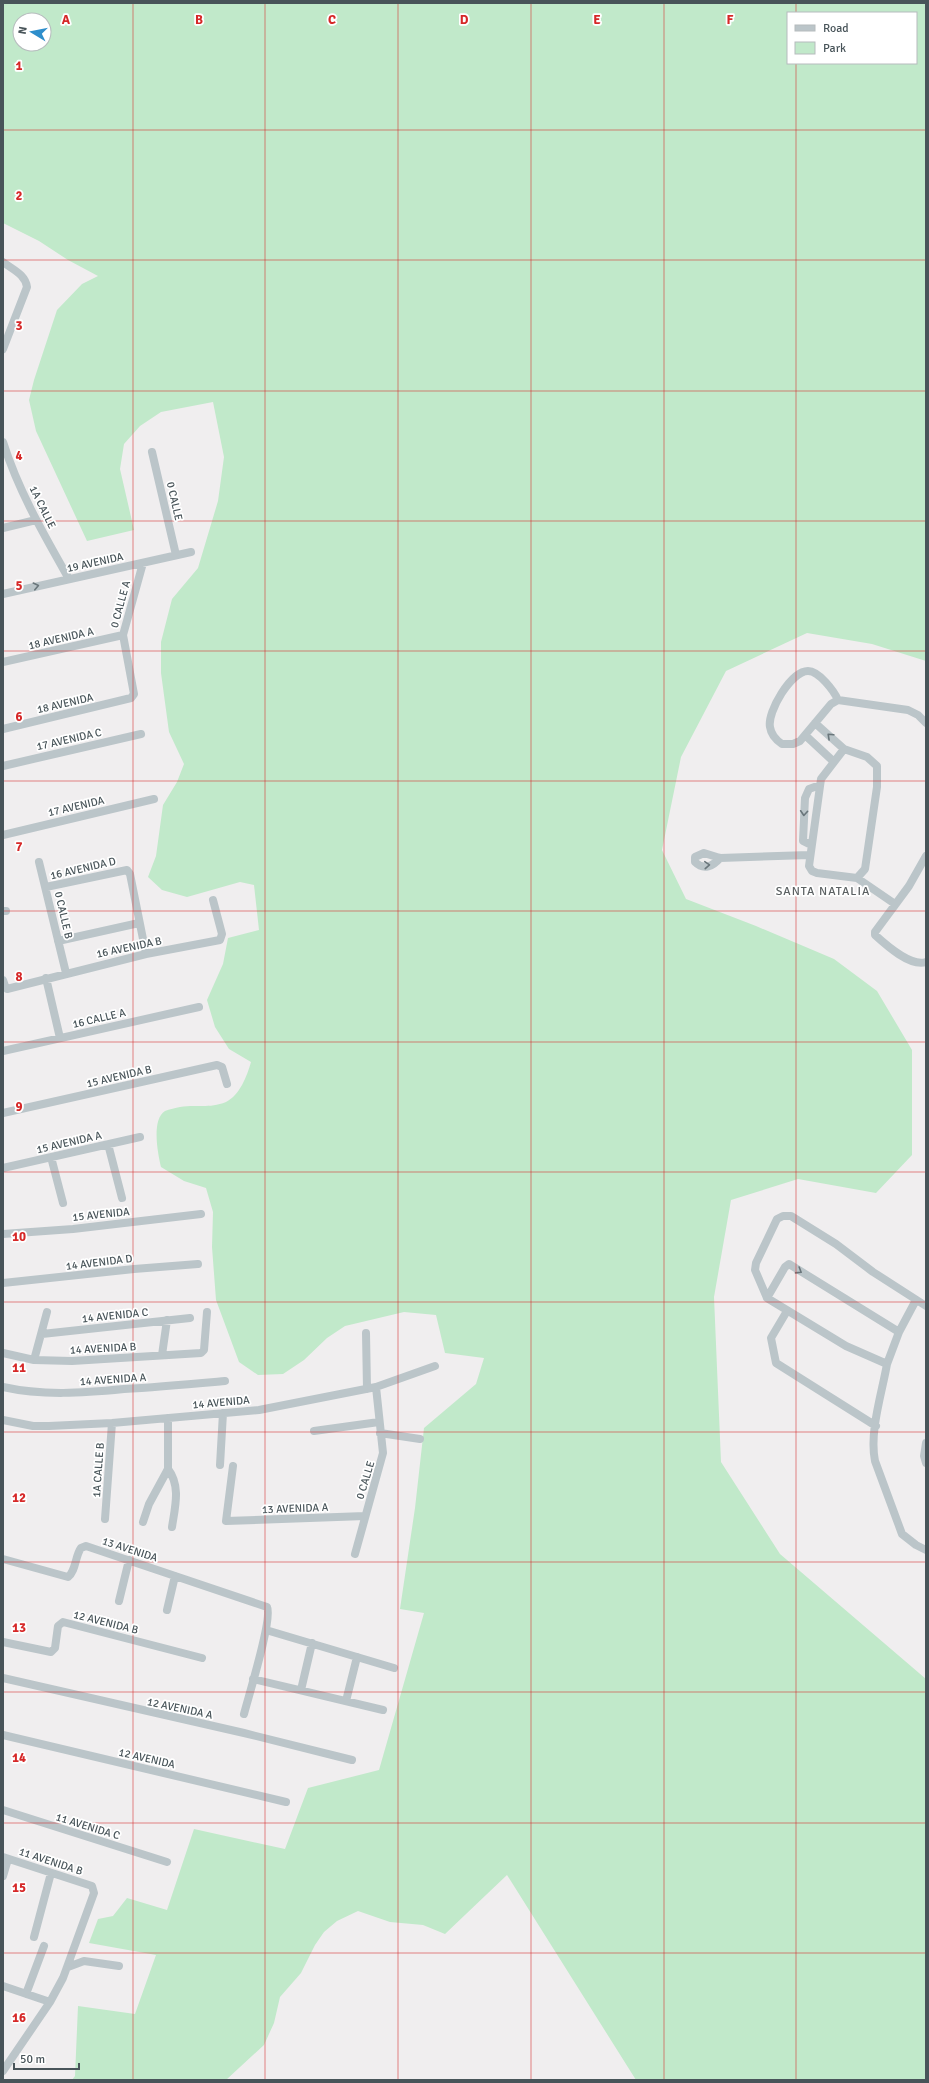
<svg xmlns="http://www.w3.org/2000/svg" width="929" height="2083" font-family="Signika,sans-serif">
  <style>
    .green { fill: #c1e9ca; fill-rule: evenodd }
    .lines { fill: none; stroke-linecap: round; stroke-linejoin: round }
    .minor { stroke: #bbc5c9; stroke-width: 8 }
    .oneway { stroke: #6a767b }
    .grid { fill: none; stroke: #d62828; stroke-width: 1; stroke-opacity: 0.55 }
    .labels { text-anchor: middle; stroke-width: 3.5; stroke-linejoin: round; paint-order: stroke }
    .street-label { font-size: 11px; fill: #485459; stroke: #fff }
    .neighbourhood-label { font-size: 12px; letter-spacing: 1px; fill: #5b6062; stroke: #fff }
    .grid-label { font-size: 13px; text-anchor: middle; font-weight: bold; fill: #d62828; stroke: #fff; stroke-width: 3.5; stroke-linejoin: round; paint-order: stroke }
  </style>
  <rect width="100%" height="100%" fill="#f0eeef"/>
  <!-- green -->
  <path class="green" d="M 3,3 L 926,3 L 926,661 L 872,644 L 807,633 L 726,671 L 681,757 L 662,850 L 686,899 L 756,926 L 834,959 L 877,991 L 912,1050 L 912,1155 L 876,1193 L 798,1179 L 731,1200 L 714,1297 L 721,1462 L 780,1554 L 926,1679 L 926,2080 L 636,2080 L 507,1875 L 445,1934 L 423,1925 L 390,1922 L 358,1911 L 337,1921 L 324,1932 L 315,1945 L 301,1973 L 280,1997 L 274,2023 L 264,2045 L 226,2080 L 72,2080 L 75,2076 L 78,2006 L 135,2014 L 156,1955 L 89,1943 L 98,1919 L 113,1916 L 127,1898 L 167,1910 L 194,1829 L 285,1849 L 308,1788 L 379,1770 L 424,1613 L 400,1609 L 415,1508 L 424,1428 L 476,1384 L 484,1358 L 445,1353 L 436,1315 L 404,1312 L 345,1326 L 327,1338 L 304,1360 L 283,1374 L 258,1375 L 239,1362 L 216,1300 L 212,1247 L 213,1212 L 206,1188 L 184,1181 L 161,1167 C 158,1154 151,1120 165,1111 C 169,1109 176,1108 180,1107 C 196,1104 209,1109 226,1102 C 240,1095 247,1076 251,1062 L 229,1049 L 215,1027 L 207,1000 L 223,964 L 228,938 L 259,930 L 254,885 L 240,882 L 187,897 L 162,890 L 148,877 L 156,856 L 163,805 L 177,782 L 184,764 L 169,732 L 161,673 L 161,642 L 172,599 L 198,568 L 218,501 L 224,457 L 213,402 L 161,412 L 140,426 L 124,444 L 120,469 L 134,530 L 87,541 L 36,431 L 29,400 L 34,380 L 57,310 L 82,284 L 98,276 L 68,260 L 39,241 L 3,223 ZM 788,13 L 916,13 L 916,63 L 788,63 ZM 20,20 L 44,20 L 44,44 L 20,44 Z"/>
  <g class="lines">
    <!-- minor -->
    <path class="minor" d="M 3,262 C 13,270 25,274 27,287 L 3,349
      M 3,442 C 18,490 44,535 69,579
      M 152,452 L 176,555
      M 3,528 L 36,520
      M 3,594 L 191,552
      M 3,662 L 123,635
      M 838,700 C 834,691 819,671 808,671 C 791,671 767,712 770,727 C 771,734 776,740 782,744 L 793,744 L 800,741 L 831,704 L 838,700 L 908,710 L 918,715 L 926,723
      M 815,723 L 844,749 L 867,757 L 877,766 L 877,787 L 865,869 L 857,878 L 817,873 L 812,871 L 809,866 L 821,779 L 844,749
      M 3,729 L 131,698 L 134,694 L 123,635 L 143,563
      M 805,735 L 833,761
      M 3,766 L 141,734
      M 3,835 L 154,799
      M 811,845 L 803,841 L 805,798 L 809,789 L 820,785
      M 926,856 L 909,886 L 875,932 L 875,935 C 886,945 910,967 926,962
      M 720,858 C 713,866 704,871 695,862 L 695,857 L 704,853 L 720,858 L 809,855
      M 39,862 L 66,973
      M 857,878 L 895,904
      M 46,887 L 127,870 L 130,874 L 146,954
      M 3,911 L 6,911
      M 58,941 L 139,923
      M 46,978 L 60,1038
      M 3,980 L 5,986 L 7,989 L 146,954 L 220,940 L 222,934 L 213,900
      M 3,1051 L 199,1007
      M 3,1113 L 217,1065 L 222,1067 L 227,1084
      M 108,1144 L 122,1198
      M 51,1157 L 63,1203
      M 3,1168 L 140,1137
      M 3,1234 L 73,1229 L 201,1214
      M 3,1283 L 134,1269 L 198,1264
      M 767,1298 L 785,1267 L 789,1264 L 899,1332
      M 916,1300 L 899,1332 L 887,1364 L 846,1346 L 767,1298 L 755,1270 L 756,1263 L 777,1219 L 783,1216 L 791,1216 L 836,1244 L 873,1272 L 926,1306
      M 787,1311 L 771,1338 L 776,1363 L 876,1426
      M 366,1333 L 367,1389
      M 42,1334 L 190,1318
      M 3,1353 L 34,1360 L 72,1361 L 201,1353 L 204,1350 L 207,1312
      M 162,1355 L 167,1320
      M 34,1360 L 47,1312
      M 887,1364 C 882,1393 869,1432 875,1461 L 902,1534 L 916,1545 L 926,1550
      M 3,1387 C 43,1396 83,1393 124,1389 C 158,1387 191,1384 225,1381
      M 3,1420 L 33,1426 L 49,1426 L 112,1423 L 259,1410 L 376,1387 L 435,1366
      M 314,1431 L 379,1422
      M 380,1433 L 420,1439
      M 926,1443 L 924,1456 L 926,1463
      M 220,1465 L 223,1413
      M 233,1466 L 226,1521 L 365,1516
      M 168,1469 C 181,1486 175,1507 172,1527
      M 105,1519 L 112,1423
      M 143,1522 L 149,1504 L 168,1469 L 168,1418
      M 355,1554 L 383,1453 L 376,1387
      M 3,1559 L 68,1577 C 76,1571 75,1556 81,1548 L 86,1546 L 267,1607 C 273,1618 248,1698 244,1714
      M 119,1601 L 129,1560
      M 167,1610 L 175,1576
      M 266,1630 L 394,1668
      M 3,1642 L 51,1652 L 55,1648 L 58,1626 L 63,1622 L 202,1658
      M 3,1678 L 244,1733 L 352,1760
      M 253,1679 L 383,1710
      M 301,1690 L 312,1643
      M 346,1701 L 357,1657
      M 3,1735 L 286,1802
      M 3,1810 L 167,1862
      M 3,1857 L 92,1886 L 94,1893 L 63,1978 L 50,2002 L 3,2071
      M 3,1876 L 8,1859
      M 34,1937 L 51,1873
      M 68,1967 L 84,1961 L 119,1966
      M 3,1986 L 50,2002
      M 26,1994 L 44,1946"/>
  </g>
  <!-- one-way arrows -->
  <defs><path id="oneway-chevron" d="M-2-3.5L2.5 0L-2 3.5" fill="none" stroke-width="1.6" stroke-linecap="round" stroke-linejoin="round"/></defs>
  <g class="oneway">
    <use href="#oneway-chevron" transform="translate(36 586) rotate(-13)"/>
    <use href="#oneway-chevron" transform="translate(830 736) rotate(-137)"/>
    <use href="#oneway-chevron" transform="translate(804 813) rotate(94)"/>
    <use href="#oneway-chevron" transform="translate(707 865) rotate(-4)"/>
    <use href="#oneway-chevron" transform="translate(799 1271) rotate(32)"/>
  </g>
  <!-- grid -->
  <path class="grid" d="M 133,3 L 133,2080M 265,3 L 265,2080M 398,3 L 398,2080M 531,3 L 531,2080M 664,3 L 664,2080M 796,3 L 796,13M 796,63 L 796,2080M 3,130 L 926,130M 3,260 L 926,260M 3,391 L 926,391M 3,521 L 926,521M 3,651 L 926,651M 3,781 L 926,781M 3,911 L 926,911M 3,1042 L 926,1042M 3,1172 L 926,1172M 3,1302 L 926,1302M 3,1432 L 926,1432M 3,1562 L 926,1562M 3,1692 L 926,1692M 3,1823 L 926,1823M 3,1953 L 926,1953"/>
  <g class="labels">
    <!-- street labels -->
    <g class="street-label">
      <text transform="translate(175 501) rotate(77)" y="4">0 CALLE</text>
      <text transform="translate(43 507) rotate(64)" y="4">1A CALLE</text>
      <text transform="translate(95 562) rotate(-12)" y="4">19 AVENIDA</text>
      <text transform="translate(120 604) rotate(-75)" y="4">0 CALLE A</text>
      <text transform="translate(61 638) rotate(-13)" y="4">18 AVENIDA A</text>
      <text transform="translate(65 703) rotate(-13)" y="4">18 AVENIDA</text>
      <text transform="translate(69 739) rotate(-13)" y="4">17 AVENIDA C</text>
      <text transform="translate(76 806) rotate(-13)" y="4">17 AVENIDA</text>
      <text transform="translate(83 868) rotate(-13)" y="4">16 AVENIDA D</text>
      <text transform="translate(64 915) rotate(77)" y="4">0 CALLE B</text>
      <text transform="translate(129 947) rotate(-12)" y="4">16 AVENIDA B</text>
      <text transform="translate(99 1018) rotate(-13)" y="4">16 CALLE A</text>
      <text transform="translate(119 1076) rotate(-13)" y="4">15 AVENIDA B</text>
      <text transform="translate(69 1142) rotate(-13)" y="4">15 AVENIDA A</text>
      <text transform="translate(101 1214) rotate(-6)" y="4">15 AVENIDA</text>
      <text transform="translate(99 1262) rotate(-7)" y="4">14 AVENIDA D</text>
      <text transform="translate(115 1315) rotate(-6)" y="4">14 AVENIDA C</text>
      <text transform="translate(103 1348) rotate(-3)" y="4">14 AVENIDA B</text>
      <text transform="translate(113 1379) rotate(-4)" y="4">14 AVENIDA A</text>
      <text transform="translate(221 1402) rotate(-5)" y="4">14 AVENIDA</text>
      <text transform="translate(98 1470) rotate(-86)" y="4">1A CALLE B</text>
      <text transform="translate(365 1480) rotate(-73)" y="4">0 CALLE</text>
      <text transform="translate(295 1508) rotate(-2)" y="4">13 AVENIDA A</text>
      <text transform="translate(130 1549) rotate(18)" y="4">13 AVENIDA</text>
      <text transform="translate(106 1622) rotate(14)" y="4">12 AVENIDA B</text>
      <text transform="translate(180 1708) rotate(12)" y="4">12 AVENIDA A</text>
      <text transform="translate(147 1758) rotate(13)" y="4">12 AVENIDA</text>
      <text transform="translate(88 1826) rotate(17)" y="4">11 AVENIDA C</text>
      <text transform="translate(51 1861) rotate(18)" y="4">11 AVENIDA B</text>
    </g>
    <!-- neighbourhood labels -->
    <g class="neighbourhood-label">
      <text x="823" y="895">SANTA NATALIA</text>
    </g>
  </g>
  <g class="grid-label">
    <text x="66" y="24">A</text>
    <text x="199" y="24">B</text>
    <text x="332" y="24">C</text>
    <text x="464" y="24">D</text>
    <text x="597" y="24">E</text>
    <text x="730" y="24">F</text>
    <text x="19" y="70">1</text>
    <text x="19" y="200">2</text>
    <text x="19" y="330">3</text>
    <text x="19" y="460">4</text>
    <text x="19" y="590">5</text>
    <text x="19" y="721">6</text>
    <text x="19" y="851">7</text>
    <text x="19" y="981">8</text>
    <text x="19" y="1111">9</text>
    <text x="19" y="1241">10</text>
    <text x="19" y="1372">11</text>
    <text x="19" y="1502">12</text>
    <text x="19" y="1632">13</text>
    <text x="19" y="1762">14</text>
    <text x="19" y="1892">15</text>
    <text x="19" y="2022">16</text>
  </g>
  <!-- border -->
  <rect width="929" height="2083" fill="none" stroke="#485459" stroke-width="8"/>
  <!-- legend -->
  <rect x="787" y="12" width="130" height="52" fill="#ffffff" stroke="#b6bbbd"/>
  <rect x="795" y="25" width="20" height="6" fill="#bbc5c9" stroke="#b6bbbd"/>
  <text x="823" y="32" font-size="12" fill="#485459">Road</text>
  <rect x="795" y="42" width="20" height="12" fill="#c1e9ca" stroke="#b6bbbd"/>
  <text x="823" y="52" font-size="12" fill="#485459">Park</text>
  <!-- north arrow -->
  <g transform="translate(32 32) rotate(280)"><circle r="19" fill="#ffffff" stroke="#b6bbbd"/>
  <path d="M0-3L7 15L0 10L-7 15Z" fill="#2e8ecb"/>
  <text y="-6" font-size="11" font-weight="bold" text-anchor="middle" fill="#485459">N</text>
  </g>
  <!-- scale -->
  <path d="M14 2063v6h65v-6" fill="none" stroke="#485459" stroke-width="2"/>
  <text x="20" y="2063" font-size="12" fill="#485459" stroke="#ffffff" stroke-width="3" paint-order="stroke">50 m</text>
</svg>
